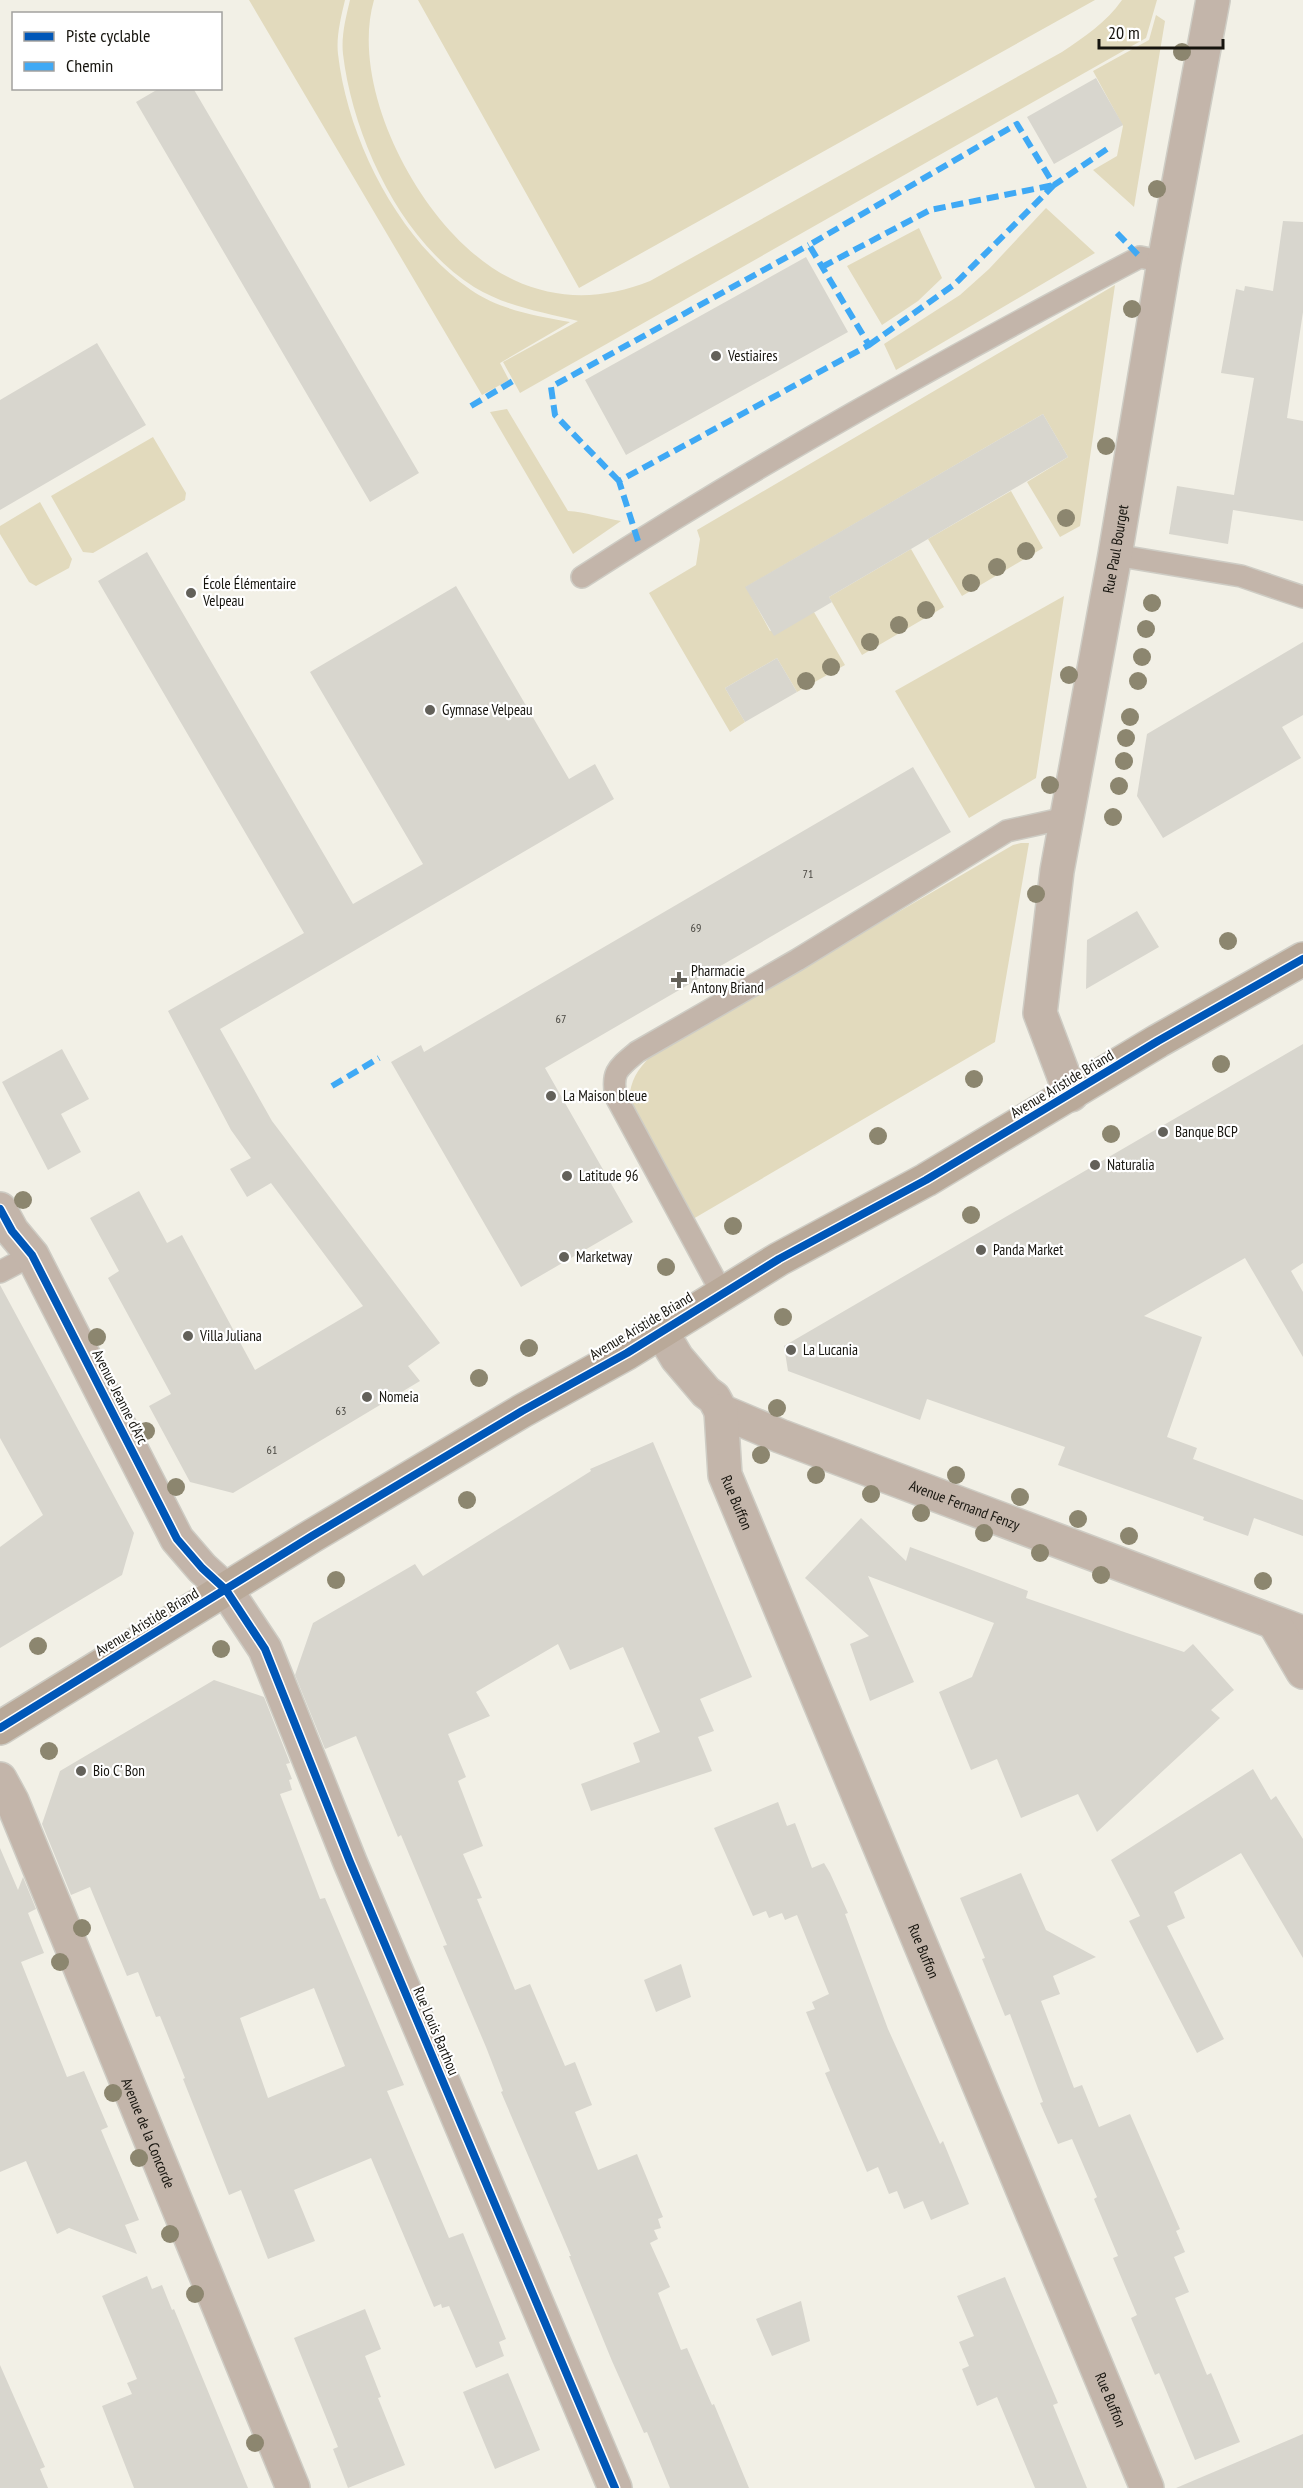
<svg xmlns="http://www.w3.org/2000/svg" width="1303" height="2488" font-family="'PT Sans Narrow',sans-serif">
  <style>
    .green { fill: #e2dabd }
    .building { fill: #d8d6ce; fill-rule: evenodd }
    .lines { fill: none; stroke-linecap: round; stroke-linejoin: round }
    .service-casing { stroke: #ceccc4; stroke-width: 24 }
    .minor-casing { stroke: #ceccc4; stroke-width: 36 }
    .primary-casing { stroke: #ceccc4; stroke-width: 36 }
    .service { stroke: #c3b5aa; stroke-width: 21 }
    .minor { stroke: #c3b5aa; stroke-width: 33 }
    .primary { stroke: #b9a999; stroke-width: 33 }
    .quiet { stroke: #3fa9f5; stroke-width: 6; stroke-dasharray: 12 6; stroke-linecap: butt }
    .cycleway-casing { stroke: #fff; stroke-width: 11 }
    .cycleway { stroke: #0057b8; stroke-width: 8 }
    .tree { fill: #8c866f }
    .poi-dot { fill: #63615a; stroke: #fff; stroke-width: 2 }
    .labels { text-anchor: middle; stroke-width: 4.5; stroke-linejoin: round; paint-order: stroke }
    .number-label { font-size: 12px; fill: #484640 }
    .poi-label { font-size: 15px; fill: #16140e; stroke: #fff; text-anchor: start }
    .street-label { font-size: 15px; fill: #16140e; stroke: #fff }
  </style>
  <rect width="100%" height="100%" fill="#f2f0e6"/>
  <!-- green -->
  <path class="green" d="M 249,0 L 345,0 C 341,17 336,37 338,54 C 348,141 399,240 471,290 C 500,310 537,316 570,322 L 500,363 L 509,380 L 482,395 Z
    M 350,0 L 374,0 C 347,93 428,241 514,280 C 559,301 605,299 650,281 L 1062,52 C 1084,37 1106,23 1122,0 L 1157,0 L 1146,38 L 520,393 L 503,362 L 578,321 C 542,312 507,307 474,287 C 401,241 353,138 343,54 C 341,36 346,17 350,0 Z
    M 418,0 L 1095,0 L 579,288 Z
    M 1156,15 L 1165,21 L 1134,207 L 1093,170 L 1117,156 L 1123,126 L 1093,71 L 1149,40 Z
    M 1046,208 L 1095,253 L 896,370 L 884,344 L 960,295 L 989,269 Z
    M 919,228 L 942,278 L 918,301 L 882,325 L 847,266 Z
    M 1115,285 L 1080,526 L 1060,537 L 1027,482 L 1068,457 L 1043,414 L 746,587 L 770,631 L 811,607 L 845,665 L 797,692 L 777,658 L 725,688 L 745,722 L 730,732 L 649,593 L 696,565 L 700,539 L 697,530 Z
    M 507,409 L 568,511 C 585,512 603,518 621,521 L 573,554 L 490,412 Z
    M 153,437 L 186,493 L 185,500 L 93,553 L 83,552 L 51,496 Z
    M 1011,491 L 1043,548 L 962,596 L 928,539 Z
    M 40,502 L 72,559 L 69,568 L 36,586 L 29,582 L 0,534 L 0,526 Z
    M 911,549 L 944,607 L 862,655 L 829,597 Z
    M 1064,596 L 1036,778 L 969,818 L 895,691 Z
    M 1021,843 L 1029,843 L 995,1042 L 693,1219 L 629,1099 C 631,1080 637,1070 650,1057 L 1013,845 Z"/>
  <!-- building -->
  <path class="building" d="M 1096,78 L 1123,125 L 1054,164 L 1027,117 Z
    M 160,88 L 193,88 L 419,473 L 370,502 L 136,102 Z
    M 1283,221 L 1303,222 L 1303,312 L 1287,418 L 1303,421 L 1303,521 L 1233,510 L 1228,544 L 1169,534 L 1177,486 L 1234,495 L 1254,378 L 1221,373 L 1236,289 L 1244,291 L 1245,286 L 1273,291 Z
    M 806,257 L 848,332 L 626,455 L 585,380 Z
    M 97,343 L 146,425 L 0,510 L 0,400 Z
    M 1043,414 L 1068,457 L 829,597 L 832,602 L 774,636 L 745,587 Z
    M 147,552 L 353,904 L 423,864 L 310,672 L 456,586 L 569,779 L 595,764 L 614,799 L 220,1029 L 272,1121 L 440,1343 L 408,1366 L 420,1381 L 233,1493 L 190,1482 L 149,1406 L 171,1394 L 108,1278 L 119,1271 L 90,1218 L 139,1191 L 167,1243 L 182,1235 L 255,1370 L 363,1306 L 271,1183 L 247,1197 L 230,1169 L 251,1158 L 231,1130 L 168,1011 L 304,933 L 98,581 Z
    M 1303,642 L 1303,715 L 1282,727 L 1301,758 L 1163,838 L 1137,796 L 1147,734 Z
    M 777,658 L 797,692 L 745,722 L 725,688 Z
    M 913,767 L 951,832 L 545,1068 L 633,1222 L 521,1287 L 391,1062 L 421,1045 L 424,1052 Z
    M 1137,911 L 1159,947 L 1086,989 L 1087,940 Z
    M 1303,1044 L 1303,1263 L 1291,1271 L 1303,1292 L 1303,1357 L 1245,1258 L 1144,1316 L 1202,1337 L 1167,1437 L 1197,1448 L 1193,1459 L 1303,1500 L 1303,1536 L 1254,1518 L 1248,1536 L 1203,1520 L 1204,1517 L 1058,1465 L 1065,1447 L 927,1399 L 920,1420 L 788,1371 L 784,1346 Z
    M 62,1049 L 89,1099 L 61,1114 L 81,1152 L 48,1170 L 2,1082 Z
    M 0,1285 L 134,1533 L 122,1575 L 0,1648 L 0,1547 L 43,1515 L 0,1438 Z
    M 653,1442 L 752,1677 L 700,1699 L 714,1731 L 698,1737 L 712,1771 L 591,1811 L 581,1784 L 640,1762 L 633,1743 L 660,1732 L 623,1647 L 570,1670 L 558,1644 L 476,1692 L 490,1716 L 448,1734 L 466,1777 L 458,1781 L 483,1846 L 463,1854 L 482,1898 L 477,1899 L 515,1990 L 530,1984 L 565,2066 L 575,2062 L 592,2105 L 575,2112 L 598,2170 L 637,2154 L 663,2217 L 658,2219 L 661,2228 L 654,2230 L 658,2239 L 650,2243 L 670,2287 L 658,2293 L 681,2350 L 687,2348 L 712,2405 L 714,2404 L 749,2488 L 670,2488 L 647,2432 L 644,2433 L 612,2361 L 569,2256 L 571,2256 L 501,2092 L 503,2091 L 486,2047 L 443,1946 L 447,1945 L 401,1835 L 398,1837 L 356,1736 L 325,1749 L 295,1675 L 313,1623 L 415,1564 L 423,1576 L 591,1471 L 590,1469 Z
    M 861,1518 L 906,1561 L 910,1547 L 1028,1591 L 1026,1598 L 1127,1633 L 1184,1652 L 1193,1644 L 1234,1690 L 1211,1710 L 1220,1718 L 1097,1832 L 1078,1794 L 1021,1818 L 997,1759 L 971,1770 L 939,1692 L 972,1677 L 994,1623 L 868,1576 L 914,1682 L 870,1701 L 850,1644 L 869,1636 L 805,1578 Z
    M 214,1680 L 264,1697 L 290,1763 L 286,1764 L 292,1779 L 289,1780 L 292,1790 L 280,1794 L 320,1899 L 325,1898 L 404,2085 L 387,2091 L 449,2238 L 463,2233 L 506,2339 L 499,2342 L 504,2356 L 476,2368 L 449,2306 L 442,2308 L 441,2304 L 434,2307 L 371,2158 L 294,2190 L 315,2241 L 268,2259 L 241,2190 L 229,2195 L 183,2079 L 185,2078 L 160,2016 L 156,2017 L 138,1972 L 127,1976 L 90,1887 L 71,1895 L 42,1824 L 60,1771 ZM 314,1988 L 345,2066 L 268,2098 L 240,2018 Z
    M 1253,1769 L 1271,1800 L 1276,1796 L 1303,1839 L 1303,1958 L 1241,1853 L 1174,1892 L 1185,1918 L 1167,1926 L 1224,2039 L 1197,2053 L 1129,1921 L 1140,1916 L 1111,1860 Z
    M 778,1802 L 787,1826 L 795,1823 L 812,1868 L 824,1863 L 830,1873 L 848,1913 L 845,1914 L 888,2029 L 940,2144 L 943,2141 L 969,2204 L 931,2220 L 923,2201 L 904,2209 L 897,2191 L 889,2194 L 878,2167 L 867,2172 L 825,2073 L 830,2071 L 806,2012 L 815,2009 L 812,2002 L 829,1994 L 797,1915 L 785,1920 L 782,1913 L 769,1918 L 766,1911 L 753,1916 L 714,1828 Z
    M 0,1848 L 18,1890 L 23,1877 L 36,1909 L 28,1913 L 44,1953 L 21,1962 L 67,2077 L 84,2071 L 108,2127 L 101,2130 L 139,2220 L 125,2225 L 137,2254 L 69,2228 L 57,2234 L 26,2161 L 0,2172 Z
    M 1021,1873 L 1046,1930 L 1096,1957 L 1053,1976 L 1060,1994 L 1041,2001 L 1074,2088 L 1082,2085 L 1099,2127 L 1130,2114 L 1180,2229 L 1176,2231 L 1185,2252 L 1174,2257 L 1189,2292 L 1175,2298 L 1207,2375 L 1211,2373 L 1240,2442 L 1195,2460 L 1159,2373 L 1155,2375 L 1131,2318 L 1137,2315 L 1113,2258 L 1118,2256 L 1094,2199 L 1097,2197 L 1072,2139 L 1058,2144 L 1040,2103 L 1043,2102 L 1010,2014 L 1005,2016 L 982,1959 L 985,1958 L 960,1898 Z
    M 681,1964 L 691,1997 L 656,2012 L 644,1980 Z
    M 147,2276 L 152,2289 L 162,2285 L 172,2310 L 174,2309 L 248,2488 L 134,2488 L 102,2406 L 132,2394 L 127,2383 L 137,2379 L 102,2296 Z
    M 1005,2277 L 1058,2403 L 1053,2405 L 1087,2488 L 1035,2488 L 997,2397 L 977,2406 L 962,2369 L 969,2366 L 959,2342 L 974,2336 L 957,2296 Z
    M 801,2301 L 810,2341 L 772,2356 L 756,2319 Z
    M 365,2309 L 381,2349 L 365,2356 L 381,2397 L 378,2398 L 405,2465 L 348,2488 L 333,2449 L 338,2447 L 294,2338 Z
    M 0,2365 L 45,2467 L 40,2469 L 48,2488 L 0,2488 Z
    M 508,2373 L 540,2450 L 495,2469 L 463,2392 Z
    M 1303,2434 L 1303,2488 L 1176,2488 Z"/>
  <g class="lines">
    <defs>
      <path id="service" d="M 1115,555 L 1241,576 L 1303,597
        M 582,577 C 762,461 950,357 1140,257 L 1164,262
        M 0,1272 L 32,1255
        M 722,1293 L 616,1097 C 611,1072 618,1068 637,1052 L 797,960 L 1007,831 L 1066,818"/>
      <g id="minor">
        <path id="s1" d="M 1071,1095 L 1040,1013 L 1057,871 L 1115,555 L 1164,262 L 1213,0"/>
        <path d="M 0,1209 L 12,1231 L 32,1255 L 177,1539 L 202,1568 L 226,1590 L 265,1649 L 350,1862 L 615,2488"/>
        <path id="s2" d="M 661,1331 L 677,1358 L 706,1392 L 714,1398 L 721,1411 L 780,1436 L 1303,1633"/>
        <path id="s3" d="M 721,1411 L 725,1475 L 1147,2488"/>
        <path d="M 1275,1624 L 1303,1672"/>
        <path id="s4" d="M 0,1779 L 12,1801 L 293,2488"/>
      </g>
      <path id="primary" d="M 0,1728 L 312,1536 L 522,1411 L 627,1353 L 779,1259 L 926,1180 L 1158,1041 L 1303,959"/>
    </defs>
    <!-- service casing -->
    <use href="#service" class="service-casing"/>
    <!-- minor casing -->
    <use href="#minor" class="minor-casing"/>
    <!-- primary casing -->
    <use href="#primary" class="primary-casing"/>
    <!-- service -->
    <use href="#service" class="service"/>
    <!-- minor -->
    <use href="#minor" class="minor"/>
    <!-- primary -->
    <use href="#primary" class="primary"/>
    <!-- quiet -->
    <path class="quiet" d="M 1117,233 L 1140,257
      M 822,267 L 930,210 L 1054,185
      M 869,345 L 955,284 L 1054,185
      M 471,406 L 513,381
      M 619,481 L 555,415 L 551,387 L 809,245
      M 638,541 L 619,481 L 869,345 L 809,245 L 1017,124 L 1054,185 L 1110,147
      M 332,1086 L 379,1058"/>
    <defs>
      <path id="cycleway" d="M 0,1209 L 12,1231 L 32,1255 L 177,1539 L 202,1568 L 226,1590 L 265,1649 L 350,1862 L 615,2488
        M 0,1728 L 312,1536 L 522,1411 L 627,1353 L 779,1259 L 926,1180 L 1158,1041 L 1303,959"/>
    </defs>
    <!-- cycleway casing -->
    <use href="#cycleway" class="cycleway-casing"/>
    <!-- cycleway -->
    <use href="#cycleway" class="cycleway"/>
  </g>
  <!-- trees -->
  <g class="tree">
    <circle cx="1182" cy="52" r="9"/>
    <circle cx="1157" cy="189" r="9"/>
    <circle cx="1132" cy="309" r="9"/>
    <circle cx="1106" cy="446" r="9"/>
    <circle cx="1066" cy="518" r="9"/>
    <circle cx="1026" cy="551" r="9"/>
    <circle cx="997" cy="567" r="9"/>
    <circle cx="971" cy="583" r="9"/>
    <circle cx="1152" cy="603" r="9"/>
    <circle cx="926" cy="610" r="9"/>
    <circle cx="899" cy="625" r="9"/>
    <circle cx="1146" cy="629" r="9"/>
    <circle cx="870" cy="642" r="9"/>
    <circle cx="1142" cy="657" r="9"/>
    <circle cx="831" cy="667" r="9"/>
    <circle cx="1069" cy="675" r="9"/>
    <circle cx="806" cy="681" r="9"/>
    <circle cx="1138" cy="681" r="9"/>
    <circle cx="1130" cy="717" r="9"/>
    <circle cx="1126" cy="738" r="9"/>
    <circle cx="1124" cy="761" r="9"/>
    <circle cx="1050" cy="785" r="9"/>
    <circle cx="1119" cy="786" r="9"/>
    <circle cx="1113" cy="817" r="9"/>
    <circle cx="1036" cy="894" r="9"/>
    <circle cx="1228" cy="941" r="9"/>
    <circle cx="1221" cy="1064" r="9"/>
    <circle cx="974" cy="1079" r="9"/>
    <circle cx="1111" cy="1134" r="9"/>
    <circle cx="878" cy="1136" r="9"/>
    <circle cx="23" cy="1200" r="9"/>
    <circle cx="971" cy="1215" r="9"/>
    <circle cx="733" cy="1226" r="9"/>
    <circle cx="666" cy="1267" r="9"/>
    <circle cx="783" cy="1317" r="9"/>
    <circle cx="97" cy="1337" r="9"/>
    <circle cx="529" cy="1348" r="9"/>
    <circle cx="479" cy="1378" r="9"/>
    <circle cx="777" cy="1408" r="9"/>
    <circle cx="146" cy="1431" r="9"/>
    <circle cx="761" cy="1455" r="9"/>
    <circle cx="816" cy="1475" r="9"/>
    <circle cx="956" cy="1475" r="9"/>
    <circle cx="176" cy="1487" r="9"/>
    <circle cx="871" cy="1494" r="9"/>
    <circle cx="1020" cy="1497" r="9"/>
    <circle cx="467" cy="1500" r="9"/>
    <circle cx="921" cy="1513" r="9"/>
    <circle cx="1078" cy="1519" r="9"/>
    <circle cx="984" cy="1533" r="9"/>
    <circle cx="1129" cy="1536" r="9"/>
    <circle cx="1040" cy="1553" r="9"/>
    <circle cx="1101" cy="1575" r="9"/>
    <circle cx="336" cy="1580" r="9"/>
    <circle cx="1263" cy="1581" r="9"/>
    <circle cx="38" cy="1646" r="9"/>
    <circle cx="221" cy="1649" r="9"/>
    <circle cx="49" cy="1751" r="9"/>
    <circle cx="82" cy="1928" r="9"/>
    <circle cx="60" cy="1962" r="9"/>
    <circle cx="113" cy="2093" r="9"/>
    <circle cx="139" cy="2158" r="9"/>
    <circle cx="170" cy="2234" r="9"/>
    <circle cx="195" cy="2294" r="9"/>
    <circle cx="255" cy="2443" r="9"/>
  </g>
  <!-- markers -->
  <g class="poi-dot">
    <circle cx="716" cy="356" r="6"/>
    <circle cx="191" cy="593" r="6"/>
    <circle cx="430" cy="710" r="6"/>
    <path d="M676 971h6v6h6v6h-6v6h-6v-6h-6v-6h6z"/>
    <circle cx="551" cy="1096" r="6"/>
    <circle cx="1163" cy="1132" r="6"/>
    <circle cx="1095" cy="1165" r="6"/>
    <circle cx="567" cy="1176" r="6"/>
    <circle cx="981" cy="1250" r="6"/>
    <circle cx="564" cy="1257" r="6"/>
    <circle cx="188" cy="1336" r="6"/>
    <circle cx="791" cy="1350" r="6"/>
    <circle cx="367" cy="1397" r="6"/>
    <circle cx="81" cy="1771" r="6"/>
  </g>
  <g class="labels">
    <!-- number labels -->
    <g class="number-label">
      <text x="808" y="878">71</text>
      <text x="696" y="932">69</text>
      <text x="561" y="1023">67</text>
      <text x="341" y="1415">63</text>
      <text x="272" y="1454">61</text>
    </g>
    <!-- poi labels -->
    <g class="poi-label">
      <text x="728" y="361">Vestiaires</text>
      <text x="203" y="589">École Élémentaire<tspan x="203" dy="17">Velpeau</tspan></text>
      <text x="442" y="715">Gymnase Velpeau</text>
      <text x="691" y="976">Pharmacie<tspan x="691" dy="17">Antony Briand</tspan></text>
      <text x="563" y="1101">La Maison bleue</text>
      <text x="1175" y="1137">Banque BCP</text>
      <text x="1107" y="1170">Naturalia</text>
      <text x="579" y="1181">Latitude 96</text>
      <text x="993" y="1255">Panda Market</text>
      <text x="576" y="1262">Marketway</text>
      <text x="200" y="1341">Villa Juliana</text>
      <text x="803" y="1355">La Lucania</text>
      <text x="379" y="1402">Nomeia</text>
      <text x="93" y="1776">Bio C' Bon</text>
    </g>
    <!-- street labels -->
    <g class="street-label">
      <text dy="5" stroke="none"><textPath href="#s1" startOffset="558">Rue Paul Bourget</textPath></text>
      <text transform="translate(1062 1084) rotate(-31)" y="5">Avenue Aristide Briand</text>
      <text transform="translate(641 1326) rotate(-31)" y="5">Avenue Aristide Briand</text>
      <text transform="translate(120 1397) rotate(63)" y="5">Avenue Jeanne d'Arc</text>
      <text dy="5" stroke="none"><textPath href="#s3" startOffset="94">Rue Buffon</textPath></text>
      <text dy="5" stroke="none"><textPath href="#s2" startOffset="362">Avenue Fernand Fenzy</textPath></text>
      <text transform="translate(147 1622) rotate(-31)" y="5">Avenue Aristide Briand</text>
      <text dy="5" stroke="none"><textPath href="#s3" startOffset="580">Rue Buffon</textPath></text>
      <text transform="translate(436 2031) rotate(67)" y="5">Rue Louis Barthou</text>
      <text dy="5" stroke="none"><textPath href="#s4" startOffset="384">Avenue de la Concorde</textPath></text>
      <text dy="5" stroke="none"><textPath href="#s3" startOffset="1066">Rue Buffon</textPath></text>
    </g>
  </g>
  <!-- legend -->
  <rect x="12" y="12" width="210" height="78" fill="#ffffff" stroke="#a2a19f" stroke-width="1.5"/>
  <rect x="24" y="32" width="30" height="9" fill="#0057b8" stroke="#a2a19f" stroke-width="1.5"/>
  <text x="66" y="42" font-size="18" fill="#16140e">Piste cyclable</text>
  <rect x="24" y="62" width="30" height="9" fill="#3fa9f5" stroke="#a2a19f" stroke-width="1.5"/>
  <text x="66" y="72" font-size="18" fill="#16140e">Chemin</text>
  <!-- scale -->
  <path d="M1099 39v9h124v-9" fill="none" stroke="#16140e" stroke-width="3"/>
  <text x="1108" y="39" font-size="18" fill="#16140e" stroke="#ffffff" stroke-width="4.5" paint-order="stroke">20 m</text>
</svg>
